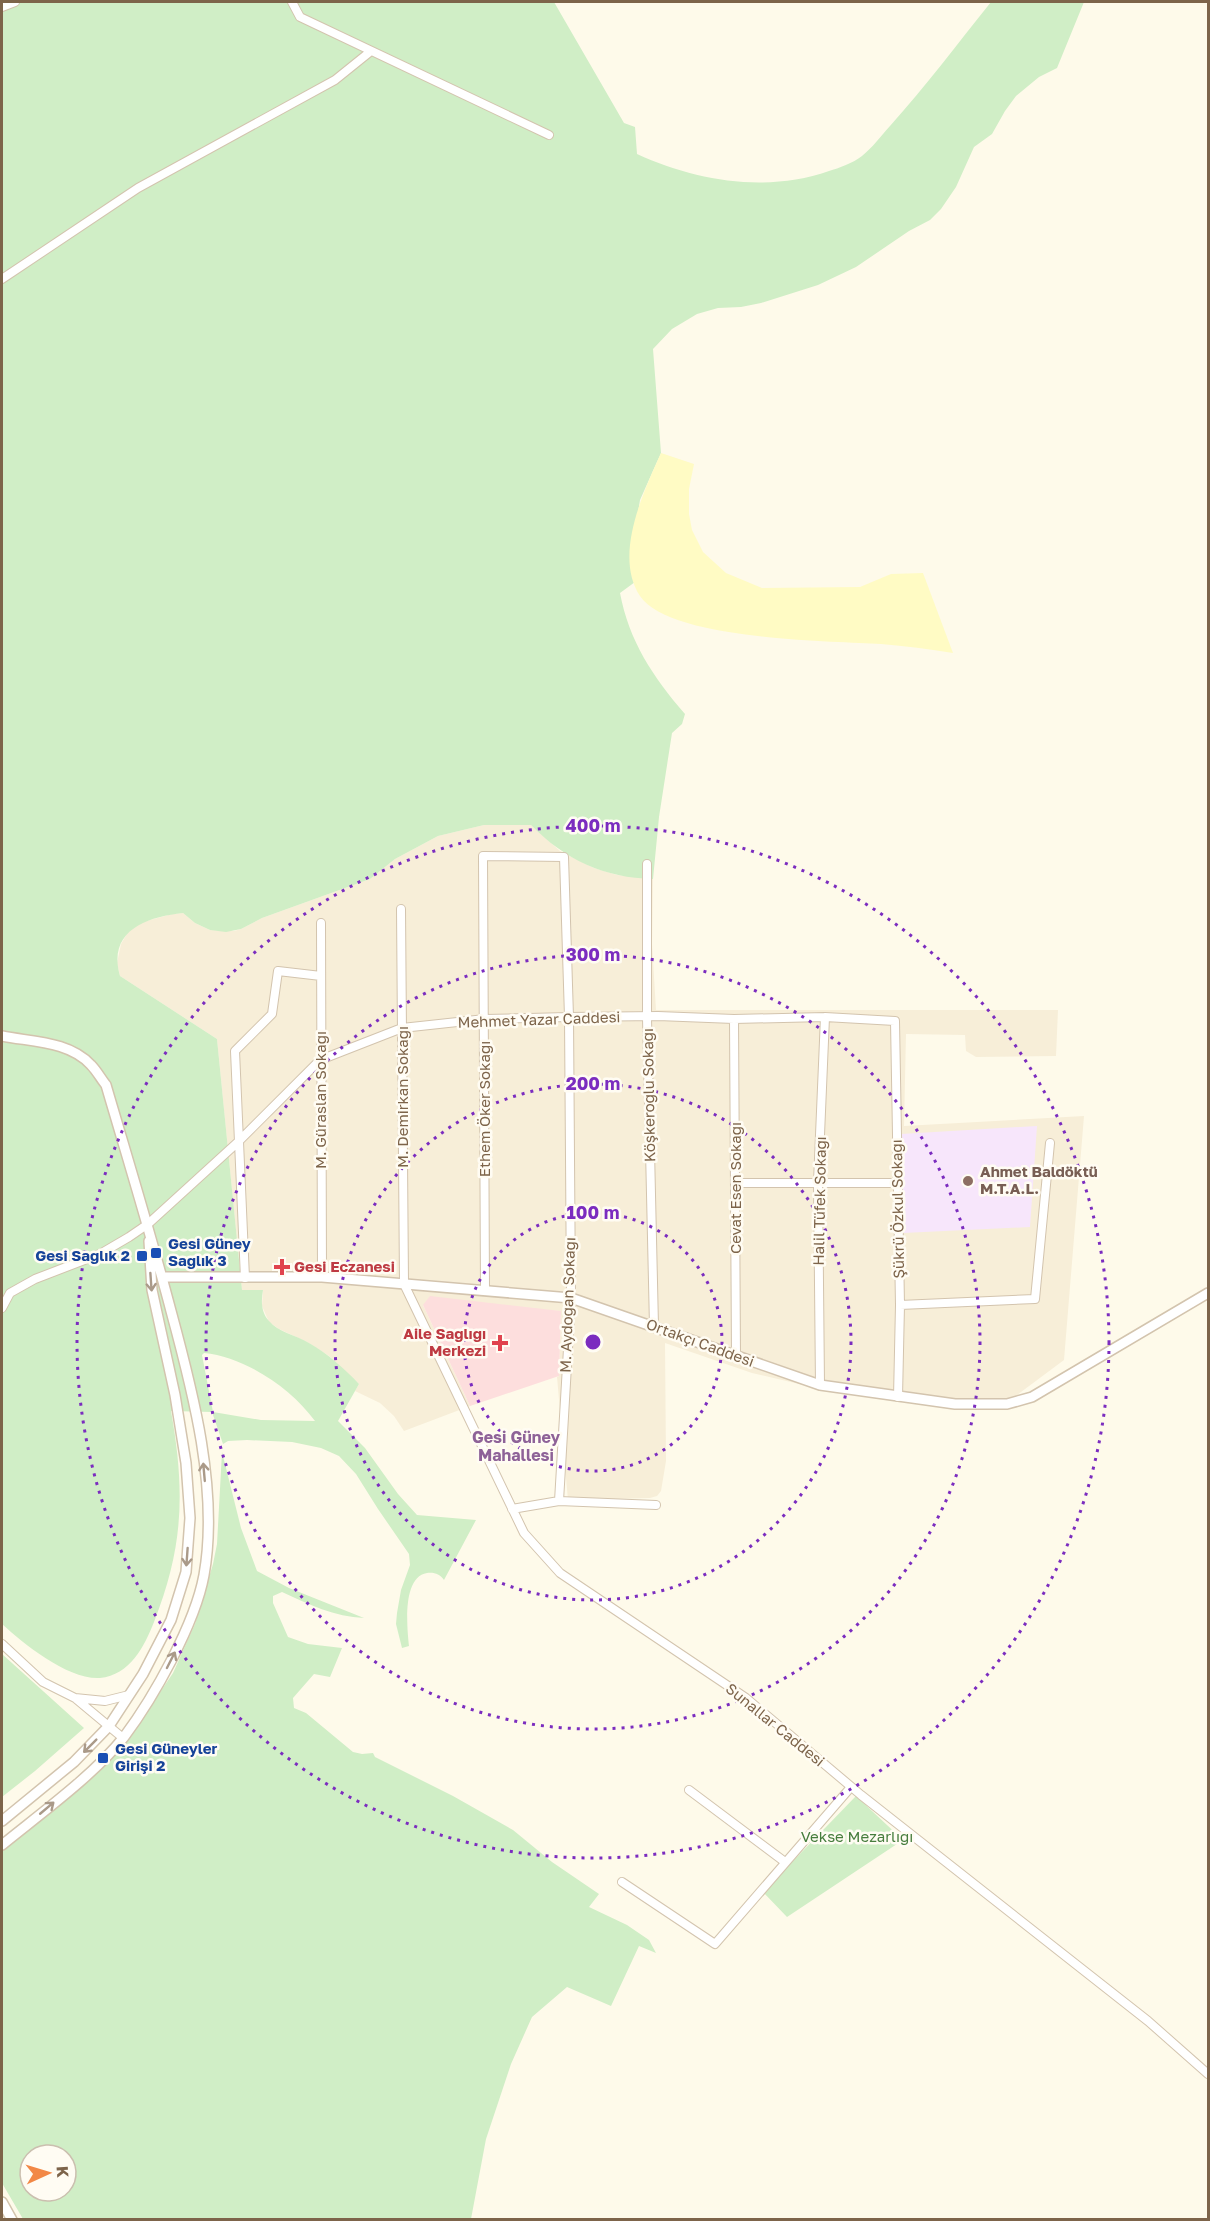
<svg xmlns="http://www.w3.org/2000/svg" width="1210" height="2221" font-family="'Golos Text',sans-serif">
  <style>
    .residential { fill: #f7eed8 }
    .education { fill: #f7e6fb }
    .medical { fill: #fddedd }
    .green { fill: #d0eec6; fill-rule: evenodd }
    .sand { fill: #fffbc4 }
    .lines { fill: none; stroke-linecap: round; stroke-linejoin: round }
    .minor-casing { stroke: #d3c4ae; stroke-width: 10 }
    .tertiary-casing { stroke: #d3c4ae; stroke-width: 12 }
    .minor { stroke: #fff; stroke-width: 8 }
    .tertiary { stroke: #fff; stroke-width: 9 }
    .oneway { stroke: #aa9a89 }
    .ring { fill: none; stroke: #7b2cbf; stroke-width: 3; stroke-dasharray: 3 6 }
    .education-dot { fill: #8d6e63; stroke: #fffcf3; stroke-width: 2 }
    .transit-dot { fill: #1a4fb4; stroke: #fffcf3; stroke-width: 2 }
    .health-dot { fill: #e0444e; stroke: #fffcf3; stroke-width: 2 }
    .labels { text-anchor: middle; stroke-width: 5; stroke-linejoin: round; paint-order: stroke }
    .street-label { font-size: 15px; fill: #7d644a; stroke: #fffcf3 }
    .education-label { font-size: 15px; font-weight: bold; fill: #785e54; stroke: #fffcf3; text-anchor: start }
    .transit-label { font-size: 15px; font-weight: bold; fill: #164399; stroke: #fffcf3; text-anchor: start }
    .health-label { font-size: 15px; font-weight: bold; fill: #be3a42; stroke: #fffcf3; text-anchor: start }
    .park-label { font-size: 15px; fill: #467d3d; stroke: #fffcf3 }
    .neighbourhood-label { font-size: 16px; font-weight: bold; fill: #8e6298; stroke: #fffcf3 }
    .centre { fill: #7b2cbf; stroke: #fffcf3; stroke-width: 3 }
    .ring-label { font-size: 18px; text-anchor: middle; font-weight: bold; fill: #7b2cbf; stroke: #fffcf3; stroke-width: 5; stroke-linejoin: round; paint-order: stroke }
  </style>
  <rect width="100%" height="100%" fill="#fefaea"/>
  <!-- residential -->
  <path class="residential" d="M 515,824 L 531,825 L 560,851 L 594,868 L 617,875 L 653,879 L 652,944 L 656,1010 L 1058,1010 L 1056,1056 L 976,1057 L 966,1051 L 965,1035 L 906,1034 L 904,1126 L 1084,1116 L 1064,1360 L 997,1410 L 935,1405 L 812,1387 L 752,1373 L 665,1343 L 666,1461 L 661,1491 L 657,1496 L 650,1498 L 568,1500 L 557,1377 L 559,1376 L 561,1311 L 423,1305 L 470,1406 L 404,1431 L 394,1416 L 380,1403 L 355,1391 L 359,1384 L 329,1356 L 307,1342 L 279,1329 L 269,1322 L 262,1306 L 263,1290 L 242,1291 L 217,1039 L 120,976 L 117,963 L 121,944 L 128,932 L 139,923 L 172,914 L 183,913 L 195,923 L 210,930 L 234,931 L 241,929 L 262,918 L 370,879 L 395,859 L 438,836 L 484,825 Z"/>
  <!-- education -->
  <path class="education" d="M 1037,1126 L 1030,1227 L 903,1233 L 901,1134 Z"/>
  <!-- medical -->
  <path class="medical" d="M 430,1296 L 561,1311 L 559,1376 L 470,1406 L 423,1305 Z"/>
  <!-- green -->
  <path class="green" d="M 2,2 L 554,2 L 624,123 L 635,127 L 637,154 C 696,181 766,193 829,171 C 839,168 853,163 862,156 C 872,148 881,136 890,126 C 926,86 958,43 991,2 L 1084,2 L 1057,68 L 1039,77 L 1016,96 L 1005,111 L 992,134 L 974,147 L 956,187 L 941,209 L 930,220 L 909,231 L 856,267 L 818,285 L 761,303 L 741,307 L 718,308 L 697,314 L 672,329 L 653,349 L 661,453 L 640,500 L 631,555 L 635,582 L 620,593 C 629,641 653,677 685,714 L 682,724 L 672,733 L 659,817 L 653,879 C 605,878 565,860 531,825 L 484,825 L 438,836 L 395,859 L 370,879 L 262,918 L 241,929 L 226,932 L 210,930 L 195,923 L 183,913 C 146,917 107,931 120,976 L 217,1039 L 242,1290 L 263,1290 C 261,1301 261,1312 269,1321 C 278,1332 296,1335 309,1343 C 328,1354 344,1368 359,1384 L 338,1421 L 365,1448 L 398,1494 L 417,1515 L 476,1520 L 444,1580 C 440,1574 434,1572 427,1573 C 402,1577 407,1627 409,1646 L 402,1648 L 396,1624 L 397,1613 L 401,1590 L 410,1565 L 409,1554 L 378,1509 L 356,1474 L 339,1456 L 321,1448 L 292,1442 L 247,1440 L 228,1441 L 223,1444 L 212,1412 L 171,1411 C 185,1490 184,1546 154,1622 C 144,1647 130,1675 100,1678 C 68,1680 24,1644 2,1624 ZM 204,1353 C 245,1357 291,1388 315,1421 L 261,1420 L 213,1412 L 202,1355 Z
    M 222,1452 L 241,1528 L 257,1571 L 289,1588 L 364,1618 C 335,1617 308,1604 282,1592 L 273,1596 L 273,1603 L 288,1637 L 308,1644 L 342,1648 L 330,1677 L 314,1674 L 293,1698 L 294,1708 L 306,1713 L 353,1752 L 362,1754 L 373,1753 L 375,1757 L 453,1796 L 513,1830 L 552,1862 L 599,1894 L 589,1907 L 627,1925 L 649,1940 L 656,1953 L 639,1946 L 611,2006 L 567,1987 L 532,2017 L 511,2064 L 486,2139 L 471,2219 L 23,2219 L 2,2183 L 2,1845 L 46,1812 L 146,1713 L 173,1673 L 195,1624 L 213,1564 L 217,1544 ZM 30,2155 L 66,2155 L 66,2191 L 30,2191 Z
    M 2,1654 L 84,1728 L 35,1771 L 2,1797 Z
    M 856,1796 L 903,1840 L 787,1917 L 763,1892 Z"/>
  <!-- sand -->
  <path class="sand" d="M 661,453 L 694,464 L 689,489 L 689,514 L 692,530 L 703,552 L 726,573 L 762,588 L 860,587 L 891,574 L 923,573 L 953,653 C 929,649 905,646 881,644 C 830,641 669,640 640,596 C 613,555 644,491 661,453 Z"/>
  <g class="lines">
    <defs>
      <path id="minor" d="M 292,2 L 300,17 L 549,135
        M 2,7 L 15,2
        M 2,279 L 138,188 L 335,80 L 371,51
        M 647,864 L 647,1018 L 654,1326
        M 401,909 L 404,1284 L 524,1533 L 560,1573 L 746,1698 L 861,1795 L 1148,2021 L 1208,2074
        M 321,923 L 322,1277
        M 734,1019 L 736,1357
        M 736,1183 L 898,1183
        M 245,1278 L 235,1051 L 272,1014 L 278,971 L 321,976
        M 485,1290 L 483,856 L 564,857 L 569,1017 L 571,1298 L 559,1501
        M 900,1305 L 1035,1299 L 1050,1143
        M 2,1308 L 10,1293 L 35,1279 L 100,1254 L 129,1237 L 148,1224 L 238,1142 L 320,1060 L 402,1028 L 485,1019 L 569,1017 L 658,1016 L 734,1019 L 825,1017 L 895,1021 L 900,1305 L 898,1397
        M 820,1385 L 818,1182 L 825,1017
        M 512,1509 L 559,1501 L 656,1505
        M 2,1644 L 43,1682 L 75,1698 L 123,1738
        M 75,1698 L 105,1701 L 129,1695
        M 689,1790 L 785,1862
        M 622,1882 L 715,1944 L 851,1787"/>
      <path id="tertiary" d="M 2,1036 C 32,1042 69,1041 91,1065 C 97,1071 101,1079 106,1085 C 128,1160 151,1235 171,1311 C 193,1392 219,1491 204,1575 C 195,1624 154,1697 124,1737 C 94,1775 40,1814 2,1845
        M 162,1277 L 322,1277 L 571,1298 L 820,1385 L 955,1404 L 1007,1404 L 1032,1397 L 1208,1293
        M 2,1821 L 74,1762 L 109,1726 L 143,1674 L 171,1620 L 186,1572 L 190,1518 L 186,1463 L 175,1395 L 152,1290 L 149,1241
        M 2,2202 L 12,2220"/>
    </defs>
    <!-- minor casing -->
    <use href="#minor" class="minor-casing"/>
    <!-- tertiary casing -->
    <use href="#tertiary" class="tertiary-casing"/>
    <!-- minor -->
    <use href="#minor" class="minor"/>
    <!-- tertiary -->
    <use href="#tertiary" class="tertiary"/>
  </g>
  <!-- one-way arrows -->
  <defs><path id="oneway-shaft" d="M-6 0H5M1.5-3L5.5 0L1.5 3" fill="none" stroke-width="1.6" stroke-linecap="round" stroke-linejoin="round" transform="scale(1.5)"/></defs>
  <g class="oneway">
    <use href="#oneway-shaft" transform="translate(151 1282) rotate(86)"/>
    <use href="#oneway-shaft" transform="translate(204 1472) rotate(-95)"/>
    <use href="#oneway-shaft" transform="translate(187 1557) rotate(94)"/>
    <use href="#oneway-shaft" transform="translate(171 1660) rotate(-63)"/>
    <use href="#oneway-shaft" transform="translate(90 1746) rotate(135)"/>
    <use href="#oneway-shaft" transform="translate(47 1808) rotate(-40)"/>
  </g>
  <!-- distance rings -->
  <g class="ring">
    <circle cx="593" cy="1342" r="129"/>
    <circle cx="593" cy="1342" r="258"/>
    <circle cx="593" cy="1342" r="387"/>
    <circle cx="593" cy="1342" r="516"/>
  </g>
  <!-- markers -->
  <circle class="education-dot" cx="968" cy="1181" r="6"/>
  <g class="transit-dot">
    <rect x="150" y="1247" width="12" height="12" rx="3"/>
    <rect x="136" y="1250" width="12" height="12" rx="3"/>
    <rect x="97" y="1752" width="12" height="12" rx="3"/>
  </g>
  <g class="health-dot">
    <path d="M279 1258h6v6h6v6h-6v6h-6v-6h-6v-6h6z"/>
    <path d="M497 1334h6v6h6v6h-6v6h-6v-6h-6v-6h6z"/>
  </g>
  <g class="labels">
    <!-- street labels -->
    <g class="street-label">
      <text transform="translate(539 1020) rotate(-2)" y="5">Mehmet Yazar Caddesi</text>
      <text transform="translate(649 1095) rotate(-91)" y="5">Köşkeroğlu Sokağı</text>
      <text transform="translate(403 1097) rotate(-90)" y="5">M. Demirkan Sokağı</text>
      <text transform="translate(321 1100) rotate(-90)" y="5">M. Güraslan Sokağı</text>
      <text transform="translate(485 1109) rotate(-90)" y="5">Ethem Öker Sokağı</text>
      <text transform="translate(736 1188) rotate(-90)" y="5">Cevat Esen Sokağı</text>
      <text transform="translate(820 1201) rotate(-89)" y="5">Halil Tüfek Sokağı</text>
      <text transform="translate(898 1209) rotate(-91)" y="5">Şükrü Özkul Sokağı</text>
      <text transform="translate(568 1305) rotate(-88)" y="5">M. Aydoğan Sokağı</text>
      <text transform="translate(700 1343) rotate(20)" y="5">Ortakçı Caddesi</text>
      <text transform="translate(775 1725) rotate(39)" y="5">Sunallar Caddesi</text>
    </g>
    <!-- education labels -->
    <g class="education-label">
      <text x="980" y="1177">Ahmet Baldöktü<tspan x="980" dy="17">M.T.A.L.</tspan></text>
    </g>
    <!-- transit labels -->
    <g class="transit-label">
      <text x="168" y="1249">Gesi Güney<tspan x="168" dy="17">Sağlık 3</tspan></text>
      <text x="130" y="1261" text-anchor="end">Gesi Sağlık 2</text>
      <text x="115" y="1754">Gesi Güneyler<tspan x="115" dy="17">Girişi 2</tspan></text>
    </g>
    <!-- health labels -->
    <g class="health-label">
      <text x="294" y="1272">Gesi Eczanesi</text>
      <text x="486" y="1339" text-anchor="end">Aile Sağlığı<tspan x="486" dy="17">Merkezi</tspan></text>
    </g>
    <!-- park labels -->
    <g class="park-label">
      <text x="857" y="1842">Vekse Mezarlığı</text>
    </g>
    <!-- neighbourhood labels -->
    <g class="neighbourhood-label">
      <text x="516" y="1443">Gesi Güney<tspan x="516" dy="18">Mahallesi</tspan></text>
    </g>
  </g>
  <circle cx="593" cy="1342" r="9" class="centre"/>
  <g class="ring-label">
    <text x="593" y="832">400 m</text>
    <text x="593" y="961">300 m</text>
    <text x="593" y="1090">200 m</text>
    <text x="593" y="1219">100 m</text>
  </g>
  <!-- border -->
  <rect width="1210" height="2221" fill="none" stroke="#7d644a" stroke-width="6"/>
  <!-- north arrow -->
  <g transform="translate(48 2173) rotate(86)"><circle r="28" fill="#fffcf3" stroke="#cbbfaf" stroke-width="1.5"/>
  <path d="M0-4.5L10 22L0 15L-10 22Z" fill="#f28846"/>
  <text y="-9" font-size="16" font-weight="bold" text-anchor="middle" fill="#7d644a">K</text>
  </g>
</svg>
